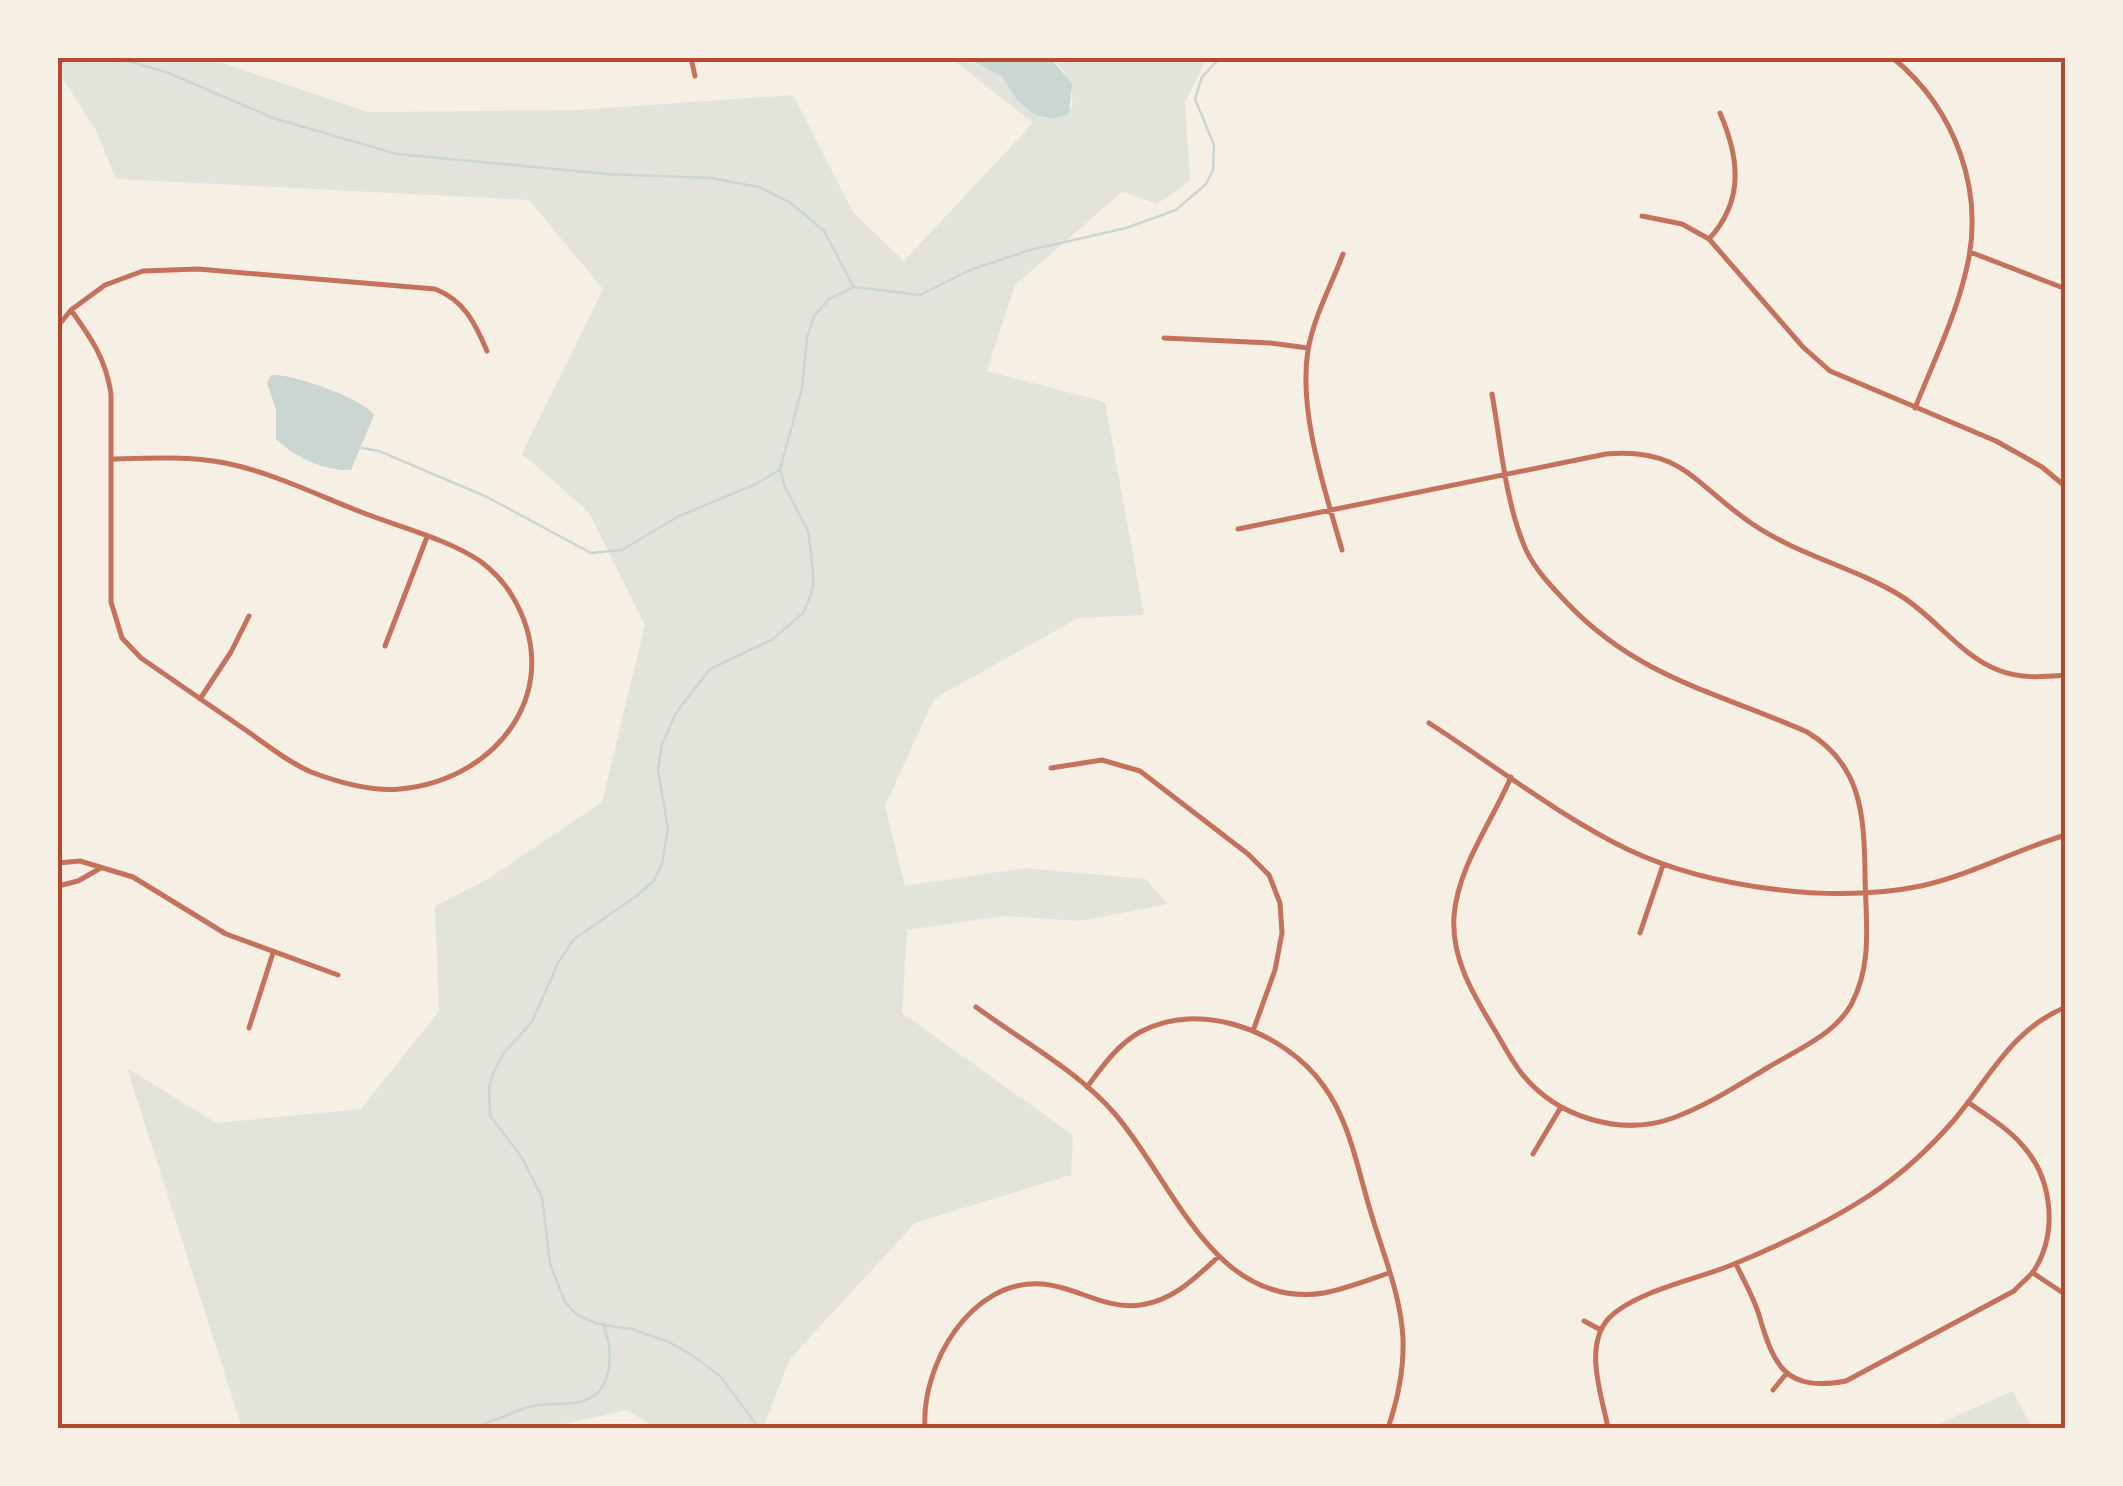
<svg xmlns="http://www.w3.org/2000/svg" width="2123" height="1486" font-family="Inter,sans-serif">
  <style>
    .green { fill: #e2e4dc }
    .water { fill: #c9d6d2 }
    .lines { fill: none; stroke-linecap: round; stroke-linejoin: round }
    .stream { stroke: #c9d6d2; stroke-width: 2.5 }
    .minor { stroke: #c5725c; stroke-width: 5 }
    .neatline { fill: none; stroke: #b5482f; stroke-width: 4 }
  </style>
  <rect width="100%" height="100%" fill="#f6efe4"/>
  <!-- green -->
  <path class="green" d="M 58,58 L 209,58 L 367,112 L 577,110 L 793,95 L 853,212 L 904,261 L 1033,123 L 951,58 C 963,58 995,69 1003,79 C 1017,97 1026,116 1052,119 L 1072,108 C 1074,86 1068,71 1050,58 L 1207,58 L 1185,102 L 1190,181 L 1157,204 L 1122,192 L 1015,285 L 987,371 L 1105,402 L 1144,615 L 1078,618 L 934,699 L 885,806 L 905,886 L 1024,868 L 1146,879 L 1168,904 L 1080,921 L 1004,916 L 907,930 L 902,1013 L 1073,1135 L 1071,1175 L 915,1223 L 790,1359 L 763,1428 L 656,1428 L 627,1410 L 545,1428 L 242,1428 L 127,1068 L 216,1123 L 361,1109 L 439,1011 L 435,906 L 488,879 L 602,802 L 645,625 L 589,512 L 522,454 L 603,289 L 529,200 L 116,179 L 97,132 L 58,71 Z
    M 2013,1391 L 2032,1428 L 1929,1428 Z"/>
  <!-- water -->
  <path class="water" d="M 967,58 L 1050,58 L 1072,83 L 1069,114 L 1052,119 L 1035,115 L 1017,100 L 1002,77 Z
    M 271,375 C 291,373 363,398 374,415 L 351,470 C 324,471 296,458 276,439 L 276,409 L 267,383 Z"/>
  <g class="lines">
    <!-- stream -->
    <path class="stream" d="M 116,58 L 166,72 L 273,118 L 397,154 L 607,174 L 710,178 L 759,187 L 791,203 L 824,231 L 853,286
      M 362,448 L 379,451 L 487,497 L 591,553 L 622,550 L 679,516 L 756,484 L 779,470
      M 459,1428 C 488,1427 506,1413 533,1406 C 548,1402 564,1406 579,1402 C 616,1394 613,1350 603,1324
      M 759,1428 L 720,1376 L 692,1355 L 669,1342 L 632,1329 L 598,1324 L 576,1314 L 565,1302 L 550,1264 L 542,1197 L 521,1156 L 490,1116 L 489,1087 L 494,1071 L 503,1054 L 532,1022 L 558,963 L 574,939 L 638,895 L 654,880 L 662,864 L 668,829 L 658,770 L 662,744 L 676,713 L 710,669 L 773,639 L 803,613 L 808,602 L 813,588 L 813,570 L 808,531 L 785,487 L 780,470 L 802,388 L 807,338 L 814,316 L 829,299 L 854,287 L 920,295 L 970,270 L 1030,250 L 1126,228 L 1176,210 L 1206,184 L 1213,170 L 1214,145 L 1195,99 L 1202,77 L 1220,58"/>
    <!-- minor -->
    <path class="minor" d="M 691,58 L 695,76
      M 1893,58 C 1955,109 1986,191 1966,271 C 1955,318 1933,363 1915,408
      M 1642,216 L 1682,224 L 1709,239 L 1803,347 L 1830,371 L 1996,441 L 2042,467 L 2066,487
      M 1709,239 C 1745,200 1739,157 1720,113
      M 1970,252 L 2066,289
      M 71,310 C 91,338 106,359 111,394 L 111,602 L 122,638 L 141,658 C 176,682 212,707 247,731 C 267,745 288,762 311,772 C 337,782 373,792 400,789 C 500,780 568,686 511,594 C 503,581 492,570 480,561 C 445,538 399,527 361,512 C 317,495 271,472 225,463 C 187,456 149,458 111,459
      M 58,326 L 71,310 L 105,285 L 143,271 L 198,269 L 435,289 C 464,300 475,323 487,351
      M 1164,338 L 1270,343 L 1308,348
      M 1492,394 C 1501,444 1505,502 1526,550 C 1536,571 1552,587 1568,604 C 1639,678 1717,692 1807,732 C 1861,764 1864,814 1865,871 C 1865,918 1874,962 1851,1005 C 1834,1035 1795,1051 1767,1068 C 1737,1086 1706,1106 1673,1118 C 1620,1137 1557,1117 1522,1074 C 1511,1060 1503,1044 1494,1029 C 1473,994 1451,958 1454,916 C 1458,866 1492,822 1511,777
      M 1238,529 L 1606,454 C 1682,447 1695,485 1751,523 C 1797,555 1854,567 1901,596 C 1935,617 1961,656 1998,670 C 2020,679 2043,677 2066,675
      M 1342,550 C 1325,490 1298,412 1308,350 C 1314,316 1331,286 1343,254
      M 385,646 L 427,537
      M 200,699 L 231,652 L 249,616
      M 1429,723 C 1494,765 1559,816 1629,850 C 1710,888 1833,904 1921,886 C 1971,875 2017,849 2066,835
      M 1051,768 L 1102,760 L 1140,771 L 1248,854 L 1269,875 L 1280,903 L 1282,933 L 1275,970 L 1253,1031
      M 58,863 L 80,861 L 133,877 L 226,934 L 338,975
      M 58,886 L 78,881 L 99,869
      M 1640,933 L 1663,865
      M 976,1007 C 1022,1041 1078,1071 1115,1114 C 1173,1181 1214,1310 1324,1293 C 1346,1289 1368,1280 1389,1273
      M 249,1028 L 273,953
      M 1087,1087 C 1102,1067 1117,1045 1140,1032 C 1200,999 1285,1032 1323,1085 C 1350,1121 1358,1171 1371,1213 C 1383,1254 1401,1295 1403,1339 C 1404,1370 1398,1399 1388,1428
      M 1533,1154 L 1561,1107
      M 1736,1264 C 1744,1281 1754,1298 1759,1315 C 1774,1367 1786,1392 1846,1381 L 2014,1291 C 2021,1283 2030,1277 2035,1269 C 2058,1231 2052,1178 2023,1146 C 2008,1128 1987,1116 1968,1102
      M 2033,1273 L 2066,1295
      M 1584,1321 L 1601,1330
      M 1773,1390 L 1786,1374
      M 925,1428 C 921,1365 971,1278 1043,1284 C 1077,1287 1105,1310 1141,1305 C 1174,1300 1195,1278 1218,1257
      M 1608,1428 C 1602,1396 1583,1346 1609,1318 C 1635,1291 1699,1279 1734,1264 C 1780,1245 1829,1222 1870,1195 C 1902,1174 1930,1148 1955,1119 C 1990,1077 2012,1029 2066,1007"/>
  </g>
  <!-- border -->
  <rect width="2123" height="1486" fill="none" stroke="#f6efe4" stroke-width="120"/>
  <rect x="60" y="60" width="2003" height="1366" class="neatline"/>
</svg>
